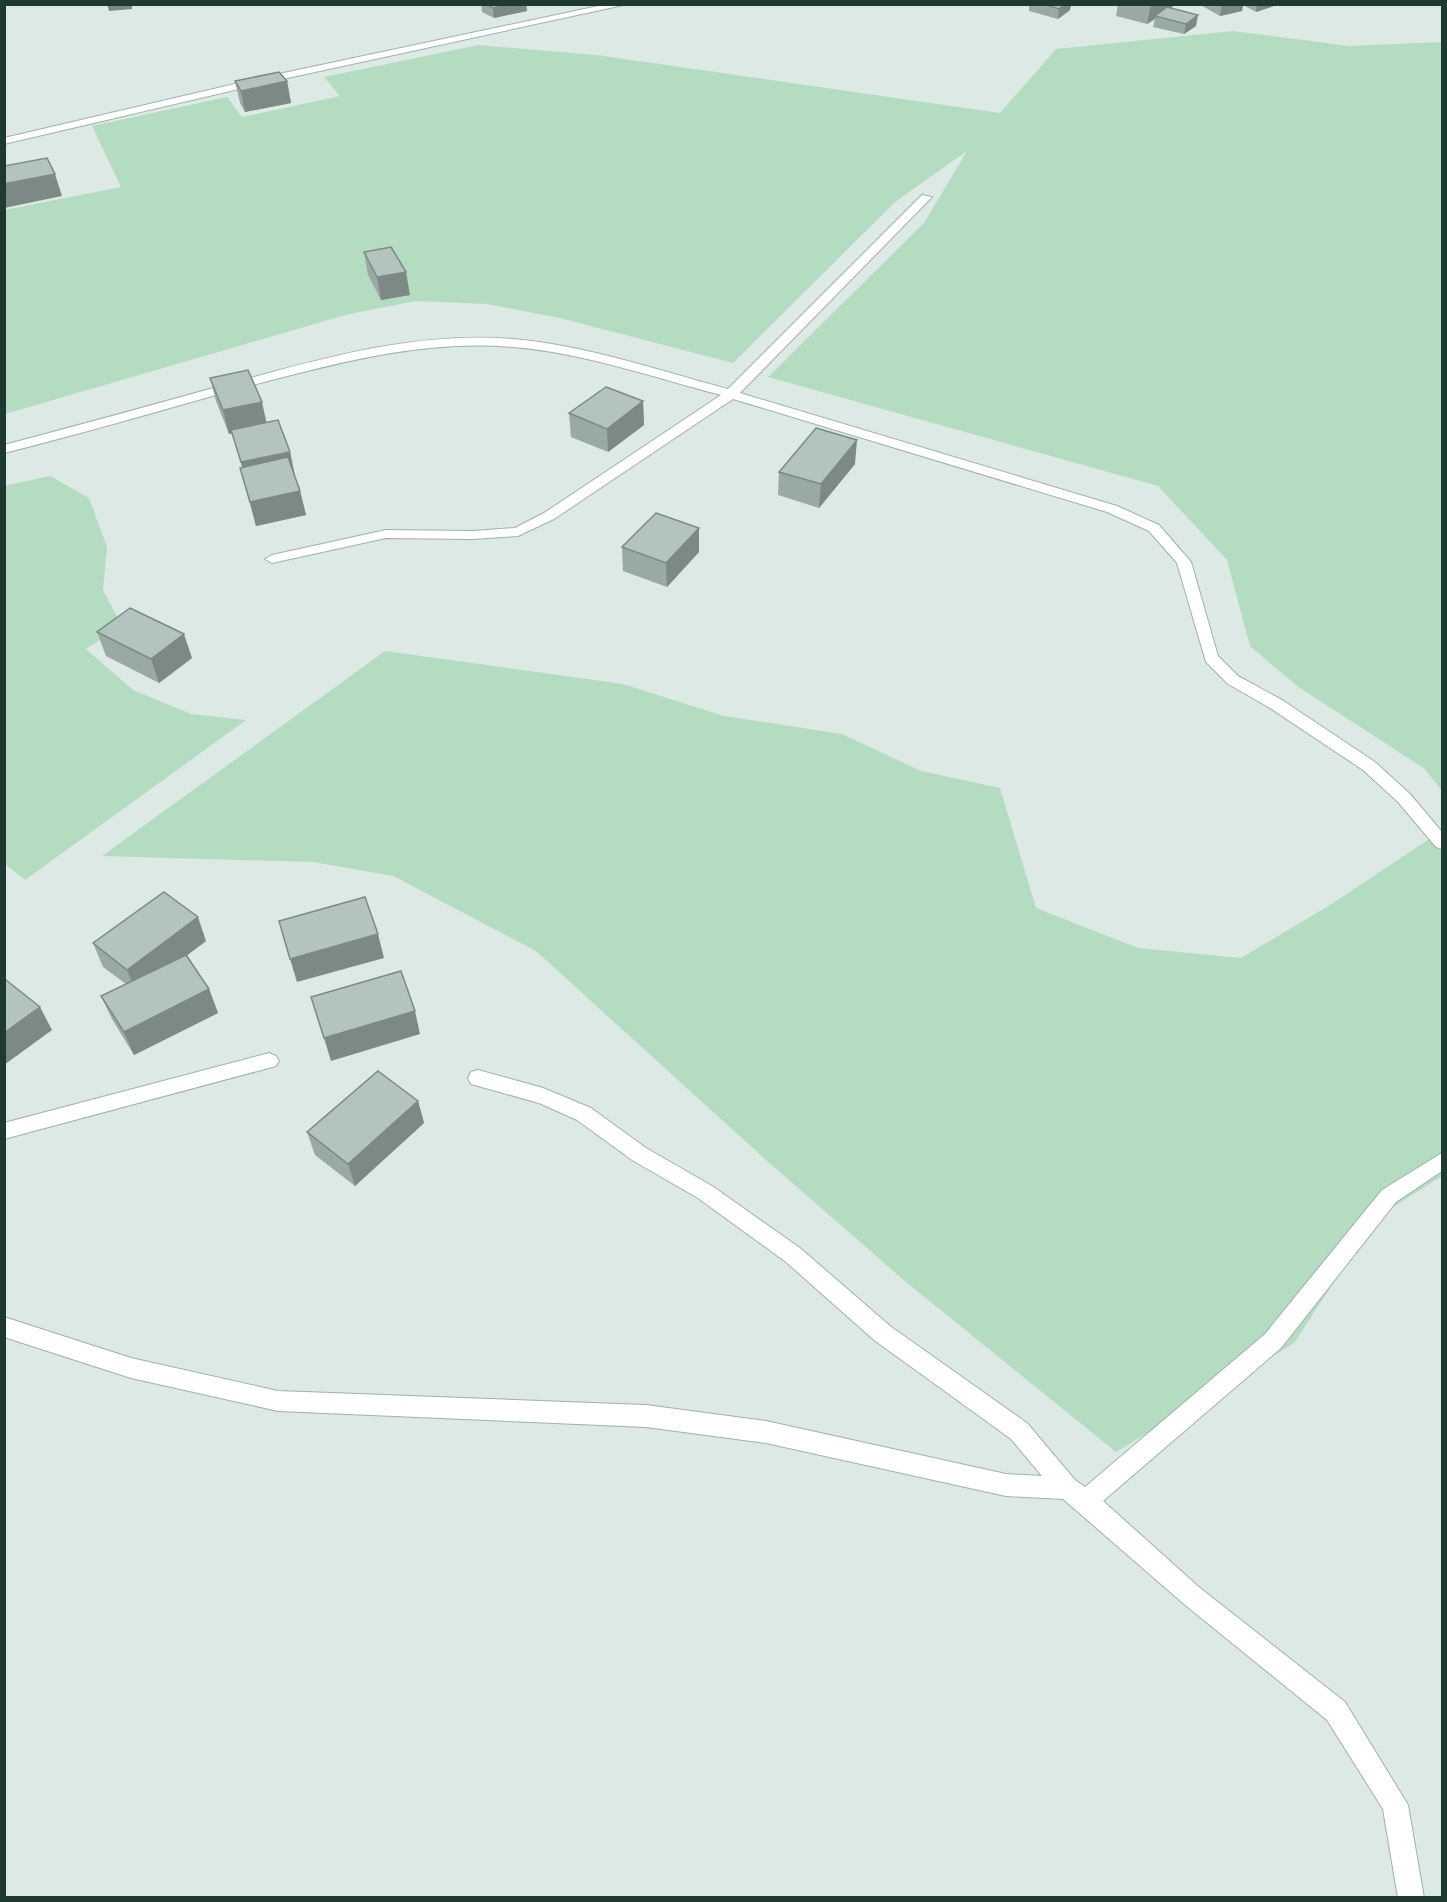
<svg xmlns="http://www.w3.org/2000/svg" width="1447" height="1902" font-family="'Alegreya Sans',sans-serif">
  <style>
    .green { fill: #b4dcc0 }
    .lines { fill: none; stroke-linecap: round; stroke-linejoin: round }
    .minor-casing { stroke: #a0b1ab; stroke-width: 2 }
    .minor { fill: #fff; fill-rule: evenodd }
    .wall { fill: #99a9a3 }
    .shaded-wall { fill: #7d8984 }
    .building { fill: #b2c4bd; stroke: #7d8984; stroke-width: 1.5 }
  </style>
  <rect width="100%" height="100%" fill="#dde9e4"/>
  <!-- green -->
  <path class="green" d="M 1233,31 L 1349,46 L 1442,42 L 1442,791 L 1425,769 L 1297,686 L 1250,646 L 1227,560 L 1158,486 L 768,377 L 924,223 L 967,151 L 895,202 L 733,363 L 560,318 L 487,304 L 416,301 L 349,314 L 5,414 L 5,210 L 121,187 L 92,126 L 227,97 L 242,117 L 340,96 L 324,77 L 479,45 L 596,55 L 1000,113 L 1056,49 Z
    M 50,476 L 89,498 L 107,547 L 103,590 L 122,626 L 86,649 L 133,690 L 191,714 L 246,720 L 25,880 L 5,864 L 4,486 Z
    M 385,651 L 623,684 L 724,716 L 842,734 L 921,771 L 1000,788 L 1036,908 L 1138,948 L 1241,958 L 1330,905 L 1434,836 L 1442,848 L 1442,1176 L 1376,1218 L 1294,1343 L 1116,1452 L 906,1282 L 767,1161 L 536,951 L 393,876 L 313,862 L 102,856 Z"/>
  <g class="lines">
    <defs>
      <path id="minor" d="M 608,4 L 628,4 L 260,84 L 4,144 L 4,138 L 260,78 Z
        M 922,195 L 932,197 L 740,393 L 1117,506 L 1159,525 L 1191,562 L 1218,656 L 1238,676 L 1282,700 L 1375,762 L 1410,794 L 1442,832 L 1442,849 L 1436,847 L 1398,802 L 1363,770 L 1270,708 L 1228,684 L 1206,662 L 1177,563 L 1149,531 L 1107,512 L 733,399 L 554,519 L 518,536 L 473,539 L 386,538 L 272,563 L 265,559 L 272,555 L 386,530 L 473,531 L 515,528 L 544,513 L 721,395 C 652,377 584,353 513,347 C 422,339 333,364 245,387 C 165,409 85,433 4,453 L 4,445 C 79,425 153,405 228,384 C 321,359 415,331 512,339 C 586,345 657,370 728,389 Z
        M 269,1053 L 276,1056 L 279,1061 L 276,1066 L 4,1139 L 4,1123 Z
        M 478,1070 L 543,1088 L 591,1108 L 646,1148 L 712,1186 L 800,1248 L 890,1326 L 1027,1423 L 1075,1480 L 1085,1487 L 1265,1334 L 1382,1190 L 1442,1153 L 1442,1171 L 1396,1202 L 1281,1348 L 1103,1501 L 1200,1588 L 1345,1702 L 1408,1805 L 1424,1898 L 1398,1898 L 1383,1809 L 1327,1720 L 1184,1604 L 1063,1499 L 1006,1496 L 766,1443 L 646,1427 L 278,1411 L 131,1378 L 4,1337 L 4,1317 L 131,1358 L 278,1391 L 646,1405 L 766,1421 L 1006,1474 L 1042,1476 L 1011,1439 L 874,1340 L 786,1262 L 698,1198 L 632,1160 L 577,1120 L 539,1103 L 471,1084 L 468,1078 L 471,1072 Z"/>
    </defs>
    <!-- minor casing -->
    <use href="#minor" class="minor-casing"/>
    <!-- minor -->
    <use href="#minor" class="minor"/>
  </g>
  <!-- wall -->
  <path class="wall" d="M 481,4 L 526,4 L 527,11 L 494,18 L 482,12 Z
    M 1029,4 L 1071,4 L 1070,10 L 1058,19 L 1029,11 Z
    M 1118,4 L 1176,4 L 1171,8 L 1196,26 L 1184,34 L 1153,27 L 1155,19 L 1147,24 L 1116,16 Z
    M 1199,4 L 1280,4 L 1256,12 L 1243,5 L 1242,11 L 1220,16 Z
    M 235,81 L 287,81 L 291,103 L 245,112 L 240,103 Z
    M 364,252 L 410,295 L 381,300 L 368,275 Z
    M 210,378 L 267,422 L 290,452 L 295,476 L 300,491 L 306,515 L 256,526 L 240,468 L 242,467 L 232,433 L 229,434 L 216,401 Z
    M 643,401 L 644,425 L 608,452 L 571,437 L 569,413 Z
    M 855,464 L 819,508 L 778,495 L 779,472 Z
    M 699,528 L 699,552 L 667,587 L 623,571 L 622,547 Z
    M 97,632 L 192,658 L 159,683 L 106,656 Z
    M 206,941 L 187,955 L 209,989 L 218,1013 L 134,1055 L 112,1019 L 101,996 L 126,984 L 103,967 L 93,943 Z
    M 418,1101 L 424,1123 L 355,1186 L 315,1155 L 307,1132 Z"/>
  <!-- shaded-wall -->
  <path class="shaded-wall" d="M 107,4 L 132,4 L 132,9 L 109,11 Z
    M 509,4 L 526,4 L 527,11 L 494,18 L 493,8 Z
    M 1065,4 L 1071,4 L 1070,10 L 1058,19 L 1059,9 Z
    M 1151,4 L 1176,4 L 1158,17 L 1155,16 L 1155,19 L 1147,24 Z
    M 1222,4 L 1243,4 L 1242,11 L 1220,16 Z
    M 1257,4 L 1280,4 L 1256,12 Z
    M 1198,15 L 1196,26 L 1184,34 L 1186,24 Z
    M 287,81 L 291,103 L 245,112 L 241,91 Z
    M 55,174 L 62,196 L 4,208 L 4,184 Z
    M 406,272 L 410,295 L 381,300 L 377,277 Z
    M 643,401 L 644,425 L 608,452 L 607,429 Z
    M 262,402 L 267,425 L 229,434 L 223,410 Z
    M 857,440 L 855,464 L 819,508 L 821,484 Z
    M 290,452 L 295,476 L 247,486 L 241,462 Z
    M 300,491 L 306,515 L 256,526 L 250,502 Z
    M 699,528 L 699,552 L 667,587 L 666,563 Z
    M 184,634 L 192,658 L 159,683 L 151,659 Z
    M 198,917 L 206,941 L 137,993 L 127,970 Z
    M 378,934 L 384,958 L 297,982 L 290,959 Z
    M 209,989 L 218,1013 L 134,1055 L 124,1032 Z
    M 40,1007 L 52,1030 L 4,1065 L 4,1033 Z
    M 415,1011 L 420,1034 L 331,1061 L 324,1038 Z
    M 418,1101 L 424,1123 L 355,1186 L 348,1164 Z"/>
  <!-- building -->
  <path class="building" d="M 486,4 L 509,4 L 493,8 Z
    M 1044,4 L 1065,4 L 1059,9 Z
    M 1167,7 L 1198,15 L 1186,24 L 1155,16 Z
    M 279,72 L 287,81 L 241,91 L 235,81 Z
    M 47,158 L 55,174 L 4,184 L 4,166 Z
    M 391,247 L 406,272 L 377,277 L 364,252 Z
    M 248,370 L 262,402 L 223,410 L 210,378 Z
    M 606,387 L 643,401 L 607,429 L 569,413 Z
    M 278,420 L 290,452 L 241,462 L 231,430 Z
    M 816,428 L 857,440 L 821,484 L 779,472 Z
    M 288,457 L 300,491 L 250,502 L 240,468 Z
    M 656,513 L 699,528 L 666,563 L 622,547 Z
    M 130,608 L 184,634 L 151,659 L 97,632 Z
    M 164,892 L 198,917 L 127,970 L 93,943 Z
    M 365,897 L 378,934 L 290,959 L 279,921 Z
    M 186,955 L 209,989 L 124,1032 L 101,996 Z
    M 401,971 L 415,1011 L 324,1038 L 311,997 Z
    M 6,980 L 40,1007 L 4,1033 L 4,981 Z
    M 378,1071 L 418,1101 L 348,1164 L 307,1132 Z"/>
  <!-- border -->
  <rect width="1447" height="1902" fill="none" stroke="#1e3932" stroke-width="12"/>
</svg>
